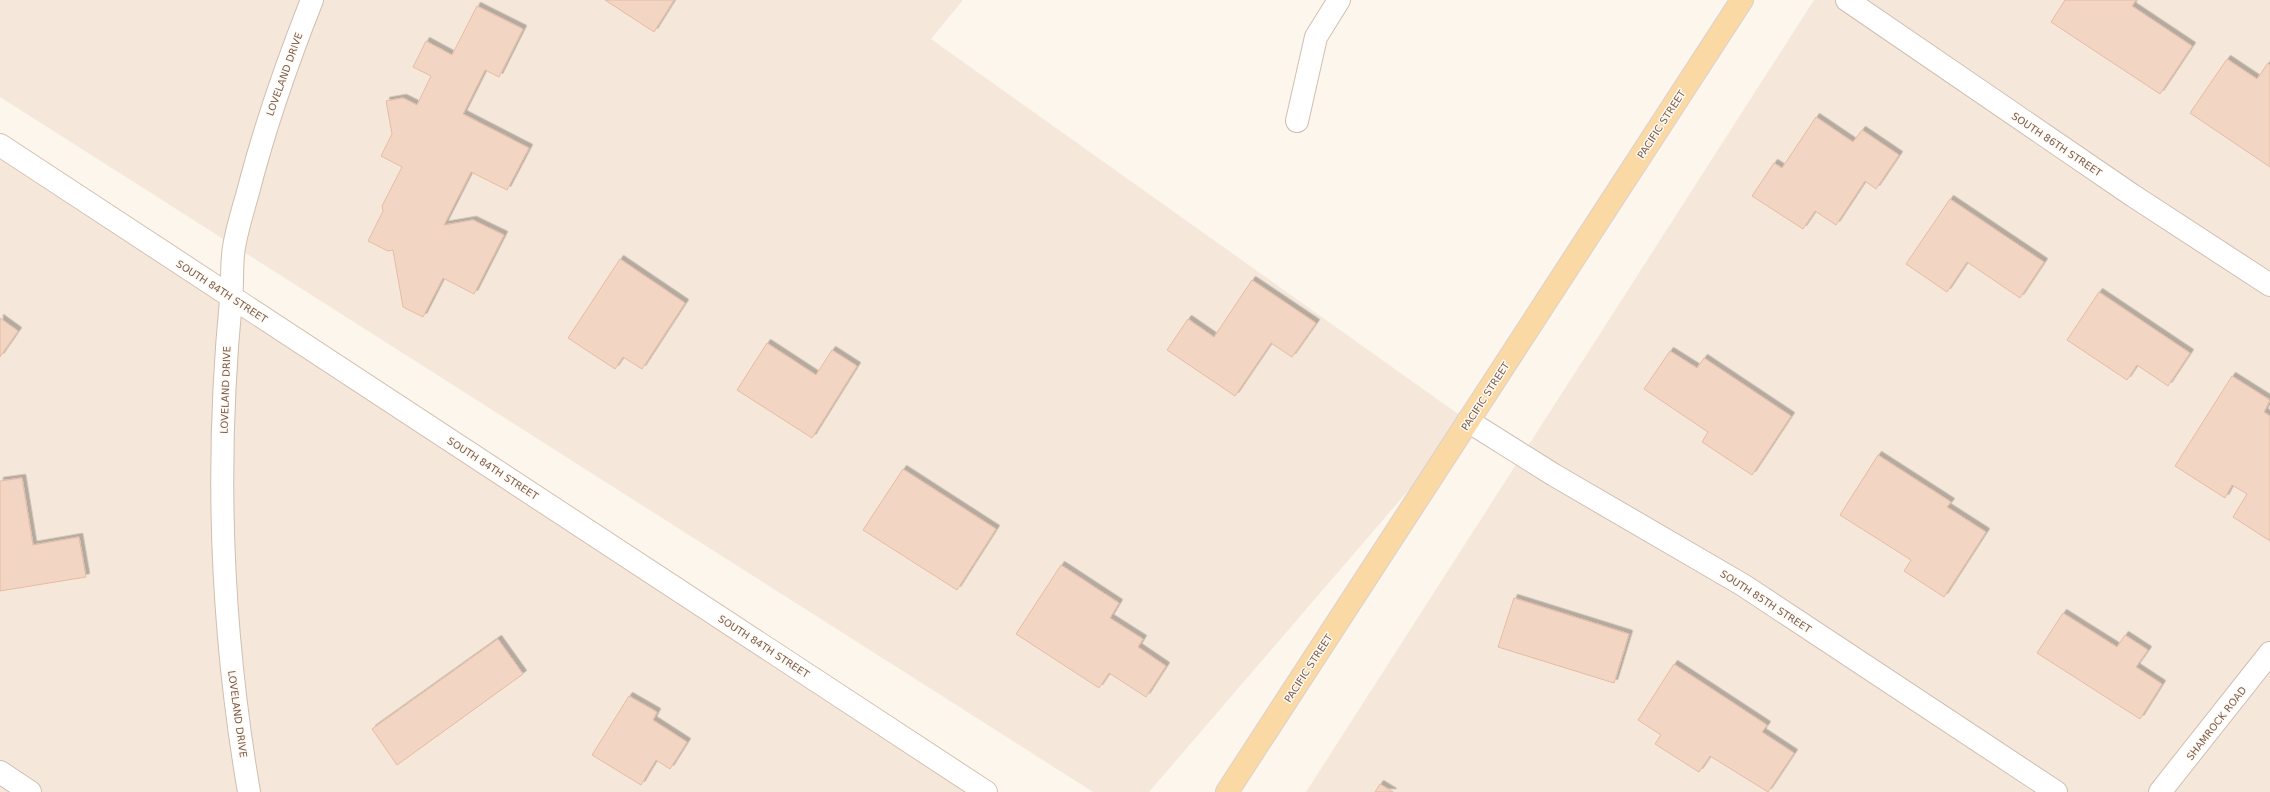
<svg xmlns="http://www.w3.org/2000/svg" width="2270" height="792" font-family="'DejaVu Sans',sans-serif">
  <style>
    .residential { fill: #f5e8da }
    .building { fill: #f3d5c3; stroke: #e6bba3; filter: url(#shadow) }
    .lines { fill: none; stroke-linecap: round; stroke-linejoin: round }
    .street-casing { stroke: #d1beb0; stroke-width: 24 }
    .secondary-casing { stroke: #d6c0b0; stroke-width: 24 }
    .primary-casing { stroke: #dad1cd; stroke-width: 24 }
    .street { stroke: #fff; stroke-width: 22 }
    .secondary { stroke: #fff; stroke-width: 22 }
    .primary { stroke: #fbd9a5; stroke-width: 22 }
    .labels { text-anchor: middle; stroke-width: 3; stroke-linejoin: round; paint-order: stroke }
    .street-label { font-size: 10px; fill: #7a5c4d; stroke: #fffaf3 }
  </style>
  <defs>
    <filter id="shadow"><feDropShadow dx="3.5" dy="-3.5" stdDeviation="0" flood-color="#0004"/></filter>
  </defs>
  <rect width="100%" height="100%" fill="#fdf6ec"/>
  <!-- residential -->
  <path class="residential" d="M 0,0 L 963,0 L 931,39 L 1468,421 L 1149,792 L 1093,792 L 0,97 Z
    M 1814,0 L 2270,0 L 2270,792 L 1306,792 Z
    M 0,147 L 985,792 L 0,792 Z"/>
  <!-- building -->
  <path class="building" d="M 605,0 L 674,0 L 654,32 Z
    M 2065,0 L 2136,0 L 2132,6 L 2192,46 L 2160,94 L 2051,22 Z
    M 477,6 L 523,29 L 499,77 L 485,70 L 463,114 L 529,148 L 507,190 L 471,172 L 444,225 L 473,220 L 504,235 L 474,294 L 443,278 L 423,317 L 403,307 L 393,250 L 388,251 L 368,241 L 383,211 L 382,206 L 402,167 L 381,156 L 392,134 L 386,101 L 403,98 L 417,105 L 431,76 L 413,67 L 426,41 L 452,55 Z
    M 2227,59 L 2257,79 L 2268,63 L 2270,65 L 2270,167 L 2190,113 Z
    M 1816,117 L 1853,142 L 1862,130 L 1899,155 L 1876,189 L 1865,181 L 1836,225 L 1815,211 L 1803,229 L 1752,196 L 1774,163 L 1782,168 Z
    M 1950,199 L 2044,262 L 2020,298 L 1967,262 L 1947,292 L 1906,264 Z
    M 620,259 L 685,303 L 642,369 L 623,357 L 615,369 L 568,338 Z
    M 1252,280 L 1316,323 L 1292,357 L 1271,343 L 1235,396 L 1167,350 L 1188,319 L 1214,337 Z
    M 2099,292 L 2190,353 L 2168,386 L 2137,365 L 2127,380 L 2067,340 Z
    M 0,318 L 18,331 L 0,357 Z
    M 767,343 L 816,375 L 832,350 L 857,366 L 812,438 L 737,390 Z
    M 1670,351 L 1697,368 L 1704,358 L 1791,416 L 1752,475 L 1702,442 L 1708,432 L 1644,389 Z
    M 2232,376 L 2270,400 L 2264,412 L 2270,416 L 2270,541 L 2233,517 L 2247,494 L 2232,485 L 2225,498 L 2175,466 Z
    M 1878,455 L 1951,502 L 1947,507 L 1986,532 L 1944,597 L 1904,571 L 1911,560 L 1840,515 Z
    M 903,469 L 996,529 L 957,590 L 863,530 Z
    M 22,478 L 33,545 L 79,537 L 86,577 L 0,591 L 0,481 Z
    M 1061,565 L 1119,603 L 1110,618 L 1143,639 L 1138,647 L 1166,666 L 1146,697 L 1109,673 L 1099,688 L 1016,634 Z
    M 1514,598 L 1629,634 L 1614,683 L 1498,647 Z
    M 2063,613 L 2117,647 L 2125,635 L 2148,650 L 2136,667 L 2162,684 L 2140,719 L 2037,653 Z
    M 498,639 L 523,674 L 397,765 L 372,729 Z
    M 1674,664 L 1767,725 L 1762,732 L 1794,753 L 1768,792 L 1710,756 L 1699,772 L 1655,744 L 1661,735 L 1638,720 Z
    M 629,696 L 657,712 L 653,720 L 687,742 L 670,769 L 656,760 L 641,785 L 592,755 Z
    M 1380,784 L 1393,792 L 1375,792 Z"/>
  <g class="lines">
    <defs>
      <path id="street" d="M 1847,0 L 2132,195 L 2270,285
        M 1297,121 L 1316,37 L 1339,0
        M 1468,421 L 1554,475 L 1743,585 L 2056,792
        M 0,772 L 30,792
        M 249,792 C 221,629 215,464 231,300 C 233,282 231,264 234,247 C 237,229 243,210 248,192 C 265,126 287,63 312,0
        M 2160,792 L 2270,653"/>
      <path id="secondary" d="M 0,145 L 986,792"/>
      <path id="primary" d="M 1227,792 L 1742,0"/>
    </defs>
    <!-- street casing -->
    <use href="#street" class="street-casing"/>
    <!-- secondary casing -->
    <use href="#secondary" class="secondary-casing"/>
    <!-- primary casing -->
    <use href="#primary" class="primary-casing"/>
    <!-- street -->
    <use href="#street" class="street"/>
    <!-- secondary -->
    <use href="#secondary" class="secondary"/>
    <!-- primary -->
    <use href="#primary" class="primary"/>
  </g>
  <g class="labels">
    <!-- street labels -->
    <g class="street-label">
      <text transform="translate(284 74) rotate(-70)" y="4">LOVELAND DRIVE</text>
      <text transform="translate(1661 124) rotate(-57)" y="4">PACIFIC STREET</text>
      <text transform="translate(2057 144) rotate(34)" y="4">SOUTH 86TH STREET</text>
      <text transform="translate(222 291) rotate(33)" y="4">SOUTH 84TH STREET</text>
      <text transform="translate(225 390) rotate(-88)" y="4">LOVELAND DRIVE</text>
      <text transform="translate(1485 396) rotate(-57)" y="4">PACIFIC STREET</text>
      <text transform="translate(493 468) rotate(33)" y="4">SOUTH 84TH STREET</text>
      <text transform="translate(1766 601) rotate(33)" y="4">SOUTH 85TH STREET</text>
      <text transform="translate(764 646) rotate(33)" y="4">SOUTH 84TH STREET</text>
      <text transform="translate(1308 668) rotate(-57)" y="4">PACIFIC STREET</text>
      <text transform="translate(238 714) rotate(82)" y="4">LOVELAND DRIVE</text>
      <text transform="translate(2216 723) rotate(-52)" y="4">SHAMROCK ROAD</text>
    </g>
  </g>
</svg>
